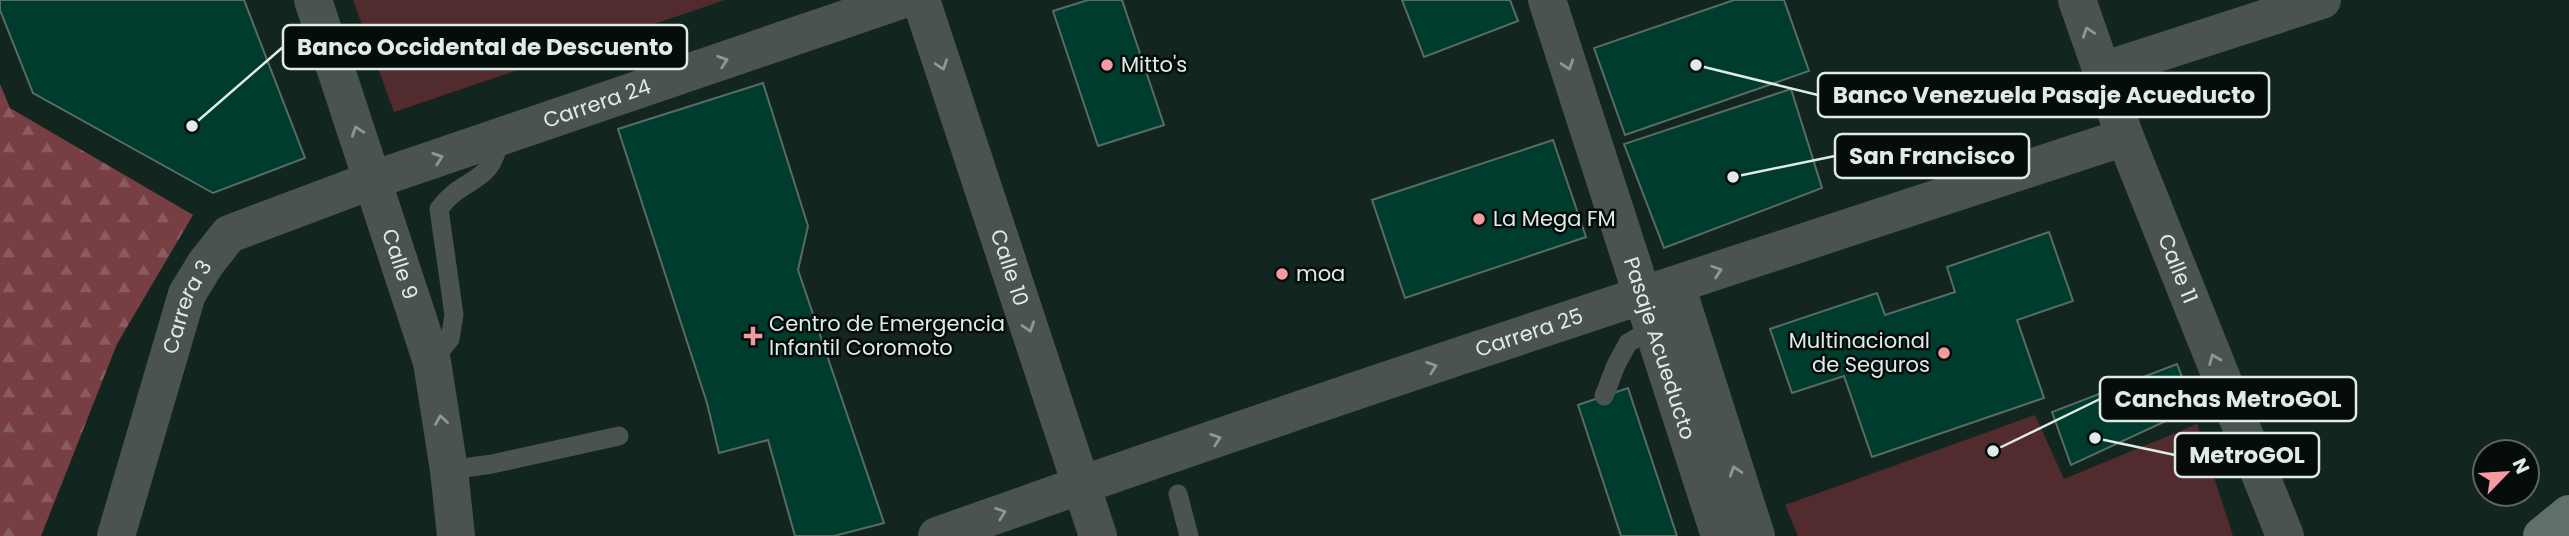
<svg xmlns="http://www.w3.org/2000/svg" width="2569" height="536" font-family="Poppins,sans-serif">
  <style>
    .green { fill: #522b2e }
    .forest { fill: url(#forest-firs) }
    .building { fill: #003c2e; stroke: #586c64; stroke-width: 2 }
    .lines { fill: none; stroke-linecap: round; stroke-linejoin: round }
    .lane { stroke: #4a534f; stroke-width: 19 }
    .street { stroke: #4a534f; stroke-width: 38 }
    .secondary { stroke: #616f6a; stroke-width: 38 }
    .oneway { stroke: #8d9793 }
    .poi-dot { fill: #f49aa0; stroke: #050c0a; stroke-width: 2.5 }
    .labels { text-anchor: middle; stroke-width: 5; stroke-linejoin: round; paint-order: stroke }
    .poi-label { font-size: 21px; fill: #dfebe6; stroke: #050c0a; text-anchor: start }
    .street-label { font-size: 21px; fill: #dfebe6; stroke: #050c0a }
    .leader { fill: none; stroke: #dfebe6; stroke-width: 2.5 }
    .callout-dot { fill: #dfebe6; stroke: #050c0a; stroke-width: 2.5 }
    .callout { fill: #050c0a; stroke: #dfebe6; stroke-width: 2.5 }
    .callout-label { font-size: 23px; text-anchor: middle; font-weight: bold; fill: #dfebe6 }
  </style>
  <defs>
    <pattern id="forest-firs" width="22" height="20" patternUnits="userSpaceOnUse" patternTransform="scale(1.75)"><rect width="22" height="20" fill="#773f44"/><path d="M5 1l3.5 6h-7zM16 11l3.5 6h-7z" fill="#8a5b5f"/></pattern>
  </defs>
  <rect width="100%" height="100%" fill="#13251f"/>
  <!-- green -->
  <path class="green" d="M 353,0 L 725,0 L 394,112 Z
    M 2035,415 L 2064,479 L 2197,424 L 2233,536 L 1798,536 L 1785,505 Z"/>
  <!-- forest -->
  <path class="forest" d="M 0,84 L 10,108 L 193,215 L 117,344 L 41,536 L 0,536 Z"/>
  <!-- building -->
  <path class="building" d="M 0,0 L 244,0 L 305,158 L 213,193 L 33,93 L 0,10 Z
    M 1088,0 L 1122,0 L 1164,125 L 1098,146 L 1053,11 Z
    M 1402,0 L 1510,0 L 1518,21 L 1424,57 Z
    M 1734,0 L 1784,0 L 1809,71 L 1625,135 L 1594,48 Z
    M 763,83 L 808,226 L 798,270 L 884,523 L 834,536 L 795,536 L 768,440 L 719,453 L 707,403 L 618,129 Z
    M 1791,89 L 1822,188 L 1664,248 L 1624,144 Z
    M 1553,140 L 1586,237 L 1405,298 L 1372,200 Z
    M 2049,232 L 2073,301 L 2017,320 L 2044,398 L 1872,457 L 1844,376 L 1792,393 L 1770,329 L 1877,293 L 1885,315 L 1955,292 L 1947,267 Z
    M 2177,364 L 2194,408 L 2071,465 L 2052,412 Z
    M 1628,388 L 1677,536 L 1621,536 L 1578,405 Z"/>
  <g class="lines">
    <!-- lane -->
    <path class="lane" d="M 432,362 L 450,339 L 454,315 L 439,209 C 463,175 494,186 499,137
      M 1604,396 L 1616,365 L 1628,343 L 1653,328
      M 449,470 L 492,464 L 619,436
      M 1178,494 L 1189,536"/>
    <!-- street -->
    <g class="street">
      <path id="s1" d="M 313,0 L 432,362 L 449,470 L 456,536"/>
      <path id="s2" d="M 921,0 L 1098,536"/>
      <path id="s3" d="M 1547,0 L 1720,536"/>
      <path id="s4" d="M 2077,0 L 2125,137 L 2285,536"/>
      <path d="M 2102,71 L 2322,0"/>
      <path d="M 1676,285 L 1756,536"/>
      <path id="s5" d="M 116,536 L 187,294 L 206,263 L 229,234 L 373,180 L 901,0"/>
      <path id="s6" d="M 937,536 C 1330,396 1728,267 2125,137"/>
    </g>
    <!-- secondary -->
    <path class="secondary" d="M 2542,536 L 2569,514"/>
  </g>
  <!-- one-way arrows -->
  <defs><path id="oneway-chevron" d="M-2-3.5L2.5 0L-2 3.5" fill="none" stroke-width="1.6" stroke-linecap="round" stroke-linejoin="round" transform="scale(1.75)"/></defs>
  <g class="oneway">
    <use href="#oneway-chevron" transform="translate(2088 32) rotate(-109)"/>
    <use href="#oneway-chevron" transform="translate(723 61) rotate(-19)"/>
    <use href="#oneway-chevron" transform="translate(942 65) rotate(72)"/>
    <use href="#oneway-chevron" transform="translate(1568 65) rotate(72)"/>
    <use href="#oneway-chevron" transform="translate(357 131) rotate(-109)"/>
    <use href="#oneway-chevron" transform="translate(438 158) rotate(-19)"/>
    <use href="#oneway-chevron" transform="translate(1717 271) rotate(-18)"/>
    <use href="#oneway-chevron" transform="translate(1029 327) rotate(72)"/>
    <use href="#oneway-chevron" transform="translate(2214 359) rotate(-112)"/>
    <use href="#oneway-chevron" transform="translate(1432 367) rotate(-19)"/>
    <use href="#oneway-chevron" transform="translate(441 420) rotate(-99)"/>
    <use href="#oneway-chevron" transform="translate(1216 439) rotate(-19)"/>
    <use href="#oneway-chevron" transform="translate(1735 471) rotate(-108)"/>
    <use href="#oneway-chevron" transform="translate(1001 513) rotate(-20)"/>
  </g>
  <!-- markers -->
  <g class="poi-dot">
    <circle cx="1107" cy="65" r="7"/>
    <circle cx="1479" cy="219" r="7"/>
    <circle cx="1282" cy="274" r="7"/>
    <path d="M749.5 325.5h7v7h7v7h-7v7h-7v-7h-7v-7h7z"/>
    <circle cx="1944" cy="353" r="7"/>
  </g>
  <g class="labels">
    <!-- poi labels -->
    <g class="poi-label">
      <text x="1121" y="72">Mitto's</text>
      <text x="1493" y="226">La Mega FM</text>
      <text x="1296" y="281">moa</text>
      <text x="769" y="331">Centro de Emergencia<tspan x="769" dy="24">Infantil Coromoto</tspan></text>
      <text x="1930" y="348" text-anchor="end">Multinacional<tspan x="1930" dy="24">de Seguros</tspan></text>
    </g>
    <!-- street labels -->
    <g class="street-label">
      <text dy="7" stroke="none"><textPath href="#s5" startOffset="716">Carrera 24</textPath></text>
      <text dy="7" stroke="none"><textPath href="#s1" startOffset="278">Calle 9</textPath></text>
      <text dy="7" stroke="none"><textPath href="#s2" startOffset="282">Calle 10</textPath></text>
      <text dy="7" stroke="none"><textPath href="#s4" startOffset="287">Calle 11</textPath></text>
      <text dy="7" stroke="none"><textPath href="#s5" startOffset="240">Carrera 3</textPath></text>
      <text dy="7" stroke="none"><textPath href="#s6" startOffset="626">Carrera 25</textPath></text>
      <text dy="7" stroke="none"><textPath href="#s3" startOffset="366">Pasaje Acueducto</textPath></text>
    </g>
  </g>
  <!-- callouts -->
  <path class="leader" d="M192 126L283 47M1696 65L1818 95M1733 177L1835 156M1993 451L2100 399M2095 438L2175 455"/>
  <g class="callout-dot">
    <circle cx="192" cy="126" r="7"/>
    <circle cx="1696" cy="65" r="7"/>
    <circle cx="1733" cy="177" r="7"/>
    <circle cx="1993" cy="451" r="7"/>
    <circle cx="2095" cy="438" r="7"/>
  </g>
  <g class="callout">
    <rect x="283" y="25" width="404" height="44" rx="7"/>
    <rect x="1818" y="73" width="451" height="44" rx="7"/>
    <rect x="1835" y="134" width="194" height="44" rx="7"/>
    <rect x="2100" y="377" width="256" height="44" rx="7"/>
    <rect x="2175" y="433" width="144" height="44" rx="7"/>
  </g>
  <g class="callout-label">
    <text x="485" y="55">Banco Occidental de Descuento</text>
    <text x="2044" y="103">Banco Venezuela Pasaje Acueducto</text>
    <text x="1932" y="164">San Francisco</text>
    <text x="2228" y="407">Canchas MetroGOL</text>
    <text x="2247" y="463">MetroGOL</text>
  </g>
  <!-- north arrow -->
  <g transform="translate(2506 473) rotate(65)"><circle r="33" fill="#050c0a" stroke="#5c6562" stroke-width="2"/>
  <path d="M0-5L12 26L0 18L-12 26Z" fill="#f49aa0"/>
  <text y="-10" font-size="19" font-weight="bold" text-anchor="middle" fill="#dfebe6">N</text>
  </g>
</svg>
